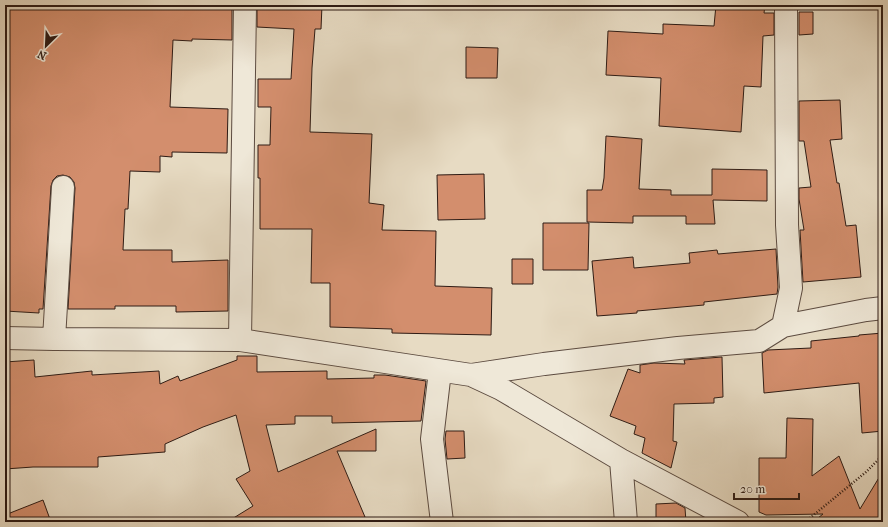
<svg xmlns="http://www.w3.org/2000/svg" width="888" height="527" font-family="'IM FELL French Canon',serif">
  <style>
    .building { fill: #d38e6d; stroke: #2e1b14 }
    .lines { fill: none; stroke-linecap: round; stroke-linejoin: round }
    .minor-casing { stroke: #5c4b40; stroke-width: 24 }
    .path { stroke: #2e1b14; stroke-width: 2.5; stroke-dasharray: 1 2; stroke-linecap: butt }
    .minor { stroke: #efe8d8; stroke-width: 22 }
  </style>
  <rect width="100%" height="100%" fill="#e7dbc3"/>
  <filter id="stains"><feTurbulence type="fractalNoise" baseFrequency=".005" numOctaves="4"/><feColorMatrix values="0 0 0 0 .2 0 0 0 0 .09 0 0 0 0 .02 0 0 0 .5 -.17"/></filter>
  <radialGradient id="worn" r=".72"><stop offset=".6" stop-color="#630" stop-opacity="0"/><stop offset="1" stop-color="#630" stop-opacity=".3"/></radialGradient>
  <!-- building -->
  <path class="building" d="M 6,5 L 232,5 L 232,40 L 192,39 L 192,41 L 173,40 L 170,107 L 228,109 L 227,153 L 172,152 L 172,157 L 160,156 L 160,172 L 130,171 L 128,209 L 125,209 L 123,250 L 172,250 L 172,262 L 228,260 L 228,311 L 176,312 L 176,306 L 115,306 L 115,309 L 68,309 L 75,188 L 74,182 L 70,177 L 63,175 L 57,176 L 53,180 L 51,186 L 43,309 L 39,309 L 39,313 L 5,311 L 5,62 L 6,62 L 8,30 L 5,29 Z
    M 257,5 L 322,5 L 321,29 L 315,29 L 312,68 L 310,132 L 372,134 L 369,203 L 384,205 L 382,230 L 436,231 L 435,286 L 492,288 L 491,335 L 392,333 L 392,329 L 330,327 L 330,283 L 311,283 L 312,229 L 260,229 L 260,178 L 258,178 L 258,145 L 270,145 L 271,107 L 258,107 L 258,79 L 291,79 L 294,29 L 257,27 Z
    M 716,5 L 765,5 L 764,13 L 774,13 L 774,35 L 763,36 L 761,87 L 744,86 L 741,132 L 659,126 L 661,78 L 606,75 L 608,31 L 663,34 L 663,24 L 714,26 Z
    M 799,12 L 813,12 L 813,34 L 799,35 Z
    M 466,47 L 498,48 L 497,78 L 466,78 Z
    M 840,100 L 842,139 L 830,140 L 837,183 L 839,183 L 846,226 L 856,225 L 861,277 L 803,282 L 800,230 L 804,230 L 799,199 L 799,188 L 811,187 L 804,141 L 799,141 L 799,101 Z
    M 606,136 L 642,139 L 639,189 L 671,190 L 671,195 L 712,195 L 712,169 L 767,170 L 767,201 L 713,200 L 715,224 L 686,224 L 686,216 L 633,216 L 633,223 L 587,222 L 587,190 L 602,190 L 604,178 Z
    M 484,174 L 485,219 L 438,220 L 437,175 Z
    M 543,223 L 589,223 L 588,270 L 543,270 Z
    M 776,249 L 778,287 L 777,294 L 704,302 L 704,305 L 637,311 L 637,313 L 597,316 L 592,261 L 633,257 L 634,268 L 690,263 L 689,253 L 717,250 L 718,254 Z
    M 512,259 L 533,259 L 533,284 L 512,284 Z
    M 883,333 L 883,431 L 862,433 L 859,383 L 764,393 L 762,353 L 768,350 L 811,348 L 811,341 L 859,336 L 859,335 Z
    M 237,356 L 257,356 L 257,372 L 327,371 L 327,379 L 374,378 L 374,375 L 385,375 L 426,381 L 421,421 L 332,423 L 332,416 L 295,416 L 295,424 L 266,425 L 278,472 L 376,429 L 376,451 L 337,451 L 365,517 L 354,522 L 227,522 L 253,506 L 236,479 L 250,471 L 236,415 L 203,427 L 165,444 L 165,452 L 98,457 L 98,467 L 33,467 L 5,469 L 5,362 L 34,360 L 35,377 L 92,371 L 92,375 L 159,371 L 160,384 L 178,376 L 180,381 L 237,360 Z
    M 722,357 L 723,397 L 714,398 L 714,403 L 674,404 L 673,441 L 677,442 L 671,468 L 642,453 L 645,438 L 634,434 L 636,426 L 610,416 L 628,369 L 640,373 L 640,365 L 654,363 L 685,364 L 684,360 Z
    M 787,418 L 813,419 L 812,476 L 839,456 L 860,509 L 883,471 L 883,522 L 813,522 L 823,514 L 766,515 L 759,512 L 759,458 L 786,458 Z
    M 446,431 L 464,431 L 465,458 L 447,459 L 445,439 Z
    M 43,500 L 51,522 L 5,522 L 5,515 Z
    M 676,503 L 685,508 L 686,522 L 656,522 L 656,504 Z"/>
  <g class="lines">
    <defs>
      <path id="minor" d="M 783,326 L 791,288 L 787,225 L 786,5
        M 5,338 L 54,339 L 240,340 L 471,375 L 544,364 L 678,348 L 759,341 L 783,326 L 866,310 L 883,308
        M 54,339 L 63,187
        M 240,340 L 245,5
        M 440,371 L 432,439 L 442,522
        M 471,375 L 501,389 L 621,460 L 738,522
        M 621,460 L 626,522"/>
    </defs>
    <!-- minor casing -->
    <use href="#minor" class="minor-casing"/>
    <!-- path -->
    <path class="path" d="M 805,522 L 866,472 L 883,455"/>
    <!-- minor -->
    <use href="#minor" class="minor"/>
  </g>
  <!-- margin -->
  <rect width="888" height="527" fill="none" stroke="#e7dbc3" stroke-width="20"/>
  <rect x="6" y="6" width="876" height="515" fill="none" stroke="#2e1b14" stroke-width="2"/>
  <rect x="10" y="10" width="868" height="507" fill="none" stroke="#2e1b14"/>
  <!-- north arrow -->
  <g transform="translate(46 46) rotate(204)" stroke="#efe8d8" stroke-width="3" paint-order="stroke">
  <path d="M0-3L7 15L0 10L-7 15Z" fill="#2e1b14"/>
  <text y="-6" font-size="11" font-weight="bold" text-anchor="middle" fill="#2e1b14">N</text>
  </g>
  <!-- scale -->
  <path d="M734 493v6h65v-6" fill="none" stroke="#2e1b14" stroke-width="2"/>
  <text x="740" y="493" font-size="12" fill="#2e1b14" stroke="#efe8d8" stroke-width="3" paint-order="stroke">20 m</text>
  <rect width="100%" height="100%" filter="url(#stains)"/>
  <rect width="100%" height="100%" fill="url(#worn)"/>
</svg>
